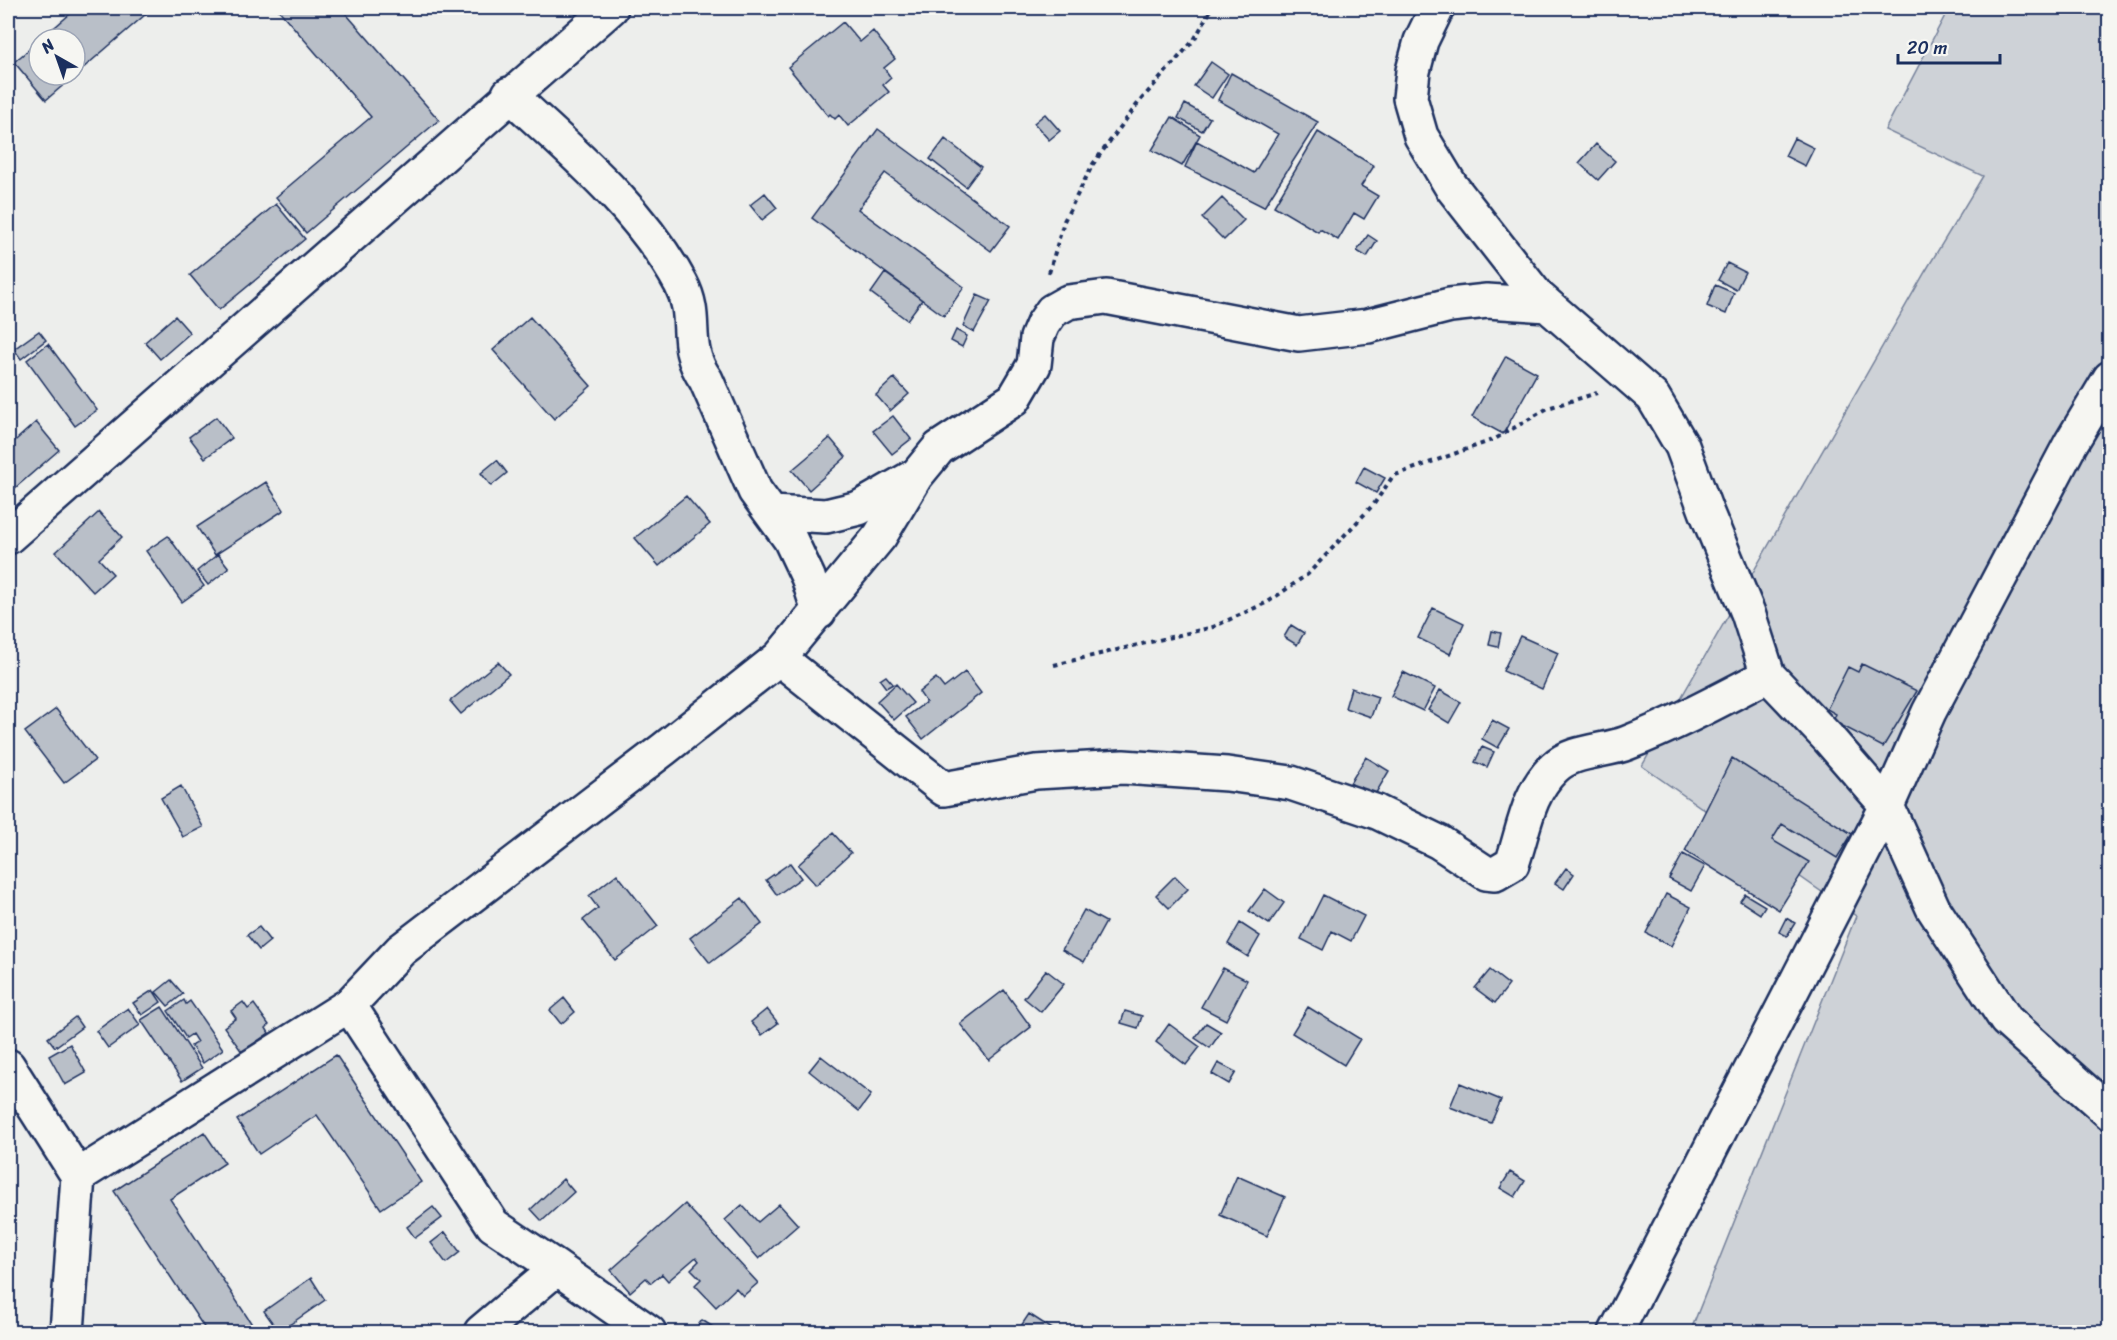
<svg xmlns="http://www.w3.org/2000/svg" width="2117" height="1340" font-family="Sriracha,sans-serif">
  <style>
    .green { fill: #ced2d7; stroke: #74809a; stroke-width: 1.5 }
    .building { fill: #b9bfc8; stroke: #1b2f5e; stroke-width: 1.5 }
    .lines { fill: none; stroke-linecap: round; stroke-linejoin: round }
    .minor-casing { stroke: #1b2f5e; stroke-width: 38 }
    .path { stroke: #1b2f5e; stroke-width: 4; stroke-dasharray: 4.5 4.5; stroke-linecap: butt }
    .minor { stroke: #f6f6f2; stroke-width: 33 }
  </style>
  <rect width="100%" height="100%" fill="#edeeec"/>
  <filter id="ink" filterUnits="userSpaceOnUse"><feTurbulence type="fractalNoise" baseFrequency=".0167" numOctaves="2"/><feDisplacementMap in="SourceGraphic" scale="12" xChannelSelector="R" yChannelSelector="G"/><feConvolveMatrix kernelMatrix="1 2 1 2 8 2 1 2 1" color-interpolation-filters="sRGB"/></filter>
  <g filter="url(#ink)">
    <!-- green -->
    <path class="green" d="M 1949,8 L 2109,8 L 2109,1332 L 1695,1332 L 1691,1330 L 1856,916 L 1642,766 L 1925,272 L 1983,176 L 1885,130 Z"/>
    <!-- building -->
    <path class="building" d="M 77,8 L 153,8 L 46,100 L 14,62 L 39,41 L 39,75 L 75,75 L 75,39 L 41,39 Z
      M 277,8 L 341,8 L 439,120 L 306,233 L 276,197 L 371,117 Z
      M 843,22 L 860,42 L 873,31 L 895,59 L 884,68 L 891,78 L 883,85 L 889,92 L 848,126 L 839,115 L 835,119 L 830,114 L 828,116 L 788,67 Z
      M 1211,62 L 1228,74 L 1212,98 L 1194,86 Z
      M 1231,73 L 1318,122 L 1264,207 L 1185,167 L 1197,141 L 1254,173 L 1278,134 L 1218,100 Z
      M 1185,104 L 1210,118 L 1202,131 L 1178,118 Z
      M 1045,114 L 1060,131 L 1049,140 L 1034,123 Z
      M 1172,117 L 1200,135 L 1182,166 L 1152,150 Z
      M 878,129 L 1010,226 L 991,251 L 885,173 L 858,209 L 964,287 L 944,316 L 812,218 Z
      M 1318,132 L 1374,166 L 1361,186 L 1378,196 L 1364,219 L 1354,213 L 1338,240 L 1320,229 L 1318,232 L 1274,206 Z
      M 1794,138 L 1814,148 L 1805,166 L 1785,156 Z
      M 945,139 L 981,167 L 966,187 L 930,159 Z
      M 1596,144 L 1615,161 L 1598,180 L 1579,163 Z
      M 765,193 L 777,208 L 762,220 L 750,205 Z
      M 1222,198 L 1244,220 L 1224,240 L 1202,218 Z
      M 276,204 L 305,239 L 219,310 L 190,275 Z
      M 1368,235 L 1377,241 L 1367,257 L 1357,251 Z
      M 1727,263 L 1745,272 L 1736,290 L 1718,280 Z
      M 885,273 L 922,300 L 907,320 L 871,293 Z
      M 1715,285 L 1734,293 L 1726,314 L 1707,306 Z
      M 977,295 L 991,301 L 974,332 L 963,326 Z
      M 175,316 L 190,333 L 160,359 L 145,342 Z
      M 530,317 L 591,386 L 554,419 L 493,350 Z
      M 956,330 L 967,336 L 962,347 L 951,341 Z
      M 39,331 L 46,340 L 21,359 L 14,349 Z
      M 48,344 L 97,410 L 75,426 L 27,360 Z
      M 1506,356 L 1537,373 L 1503,434 L 1472,417 Z
      M 894,378 L 909,394 L 890,411 L 876,395 Z
      M 893,416 L 911,439 L 892,454 L 873,431 Z
      M 216,417 L 232,438 L 205,458 L 189,437 Z
      M 36,422 L 59,450 L 8,494 L 8,447 Z
      M 830,438 L 846,457 L 809,490 L 792,470 Z
      M 497,460 L 507,473 L 491,486 L 481,473 Z
      M 1364,467 L 1385,478 L 1376,493 L 1356,482 Z
      M 266,482 L 284,510 L 215,555 L 197,527 Z
      M 686,496 L 710,524 L 659,566 L 635,538 Z
      M 99,512 L 122,537 L 99,559 L 113,574 L 93,592 L 56,552 Z
      M 168,536 L 204,586 L 182,602 L 146,551 Z
      M 218,554 L 229,568 L 208,585 L 197,571 Z
      M 1433,608 L 1464,623 L 1450,654 L 1418,638 Z
      M 1291,625 L 1304,633 L 1297,645 L 1284,637 Z
      M 1492,631 L 1501,633 L 1498,647 L 1489,645 Z
      M 1520,636 L 1558,653 L 1542,689 L 1503,671 Z
      M 498,662 L 509,674 L 461,714 L 450,701 Z
      M 1862,664 L 1917,691 L 1883,747 L 1833,721 L 1836,714 L 1827,709 L 1848,667 L 1858,672 Z
      M 965,672 L 981,693 L 923,739 L 906,717 L 926,702 L 919,692 L 936,678 L 944,688 Z
      M 1403,672 L 1435,688 L 1423,711 L 1391,696 Z
      M 886,676 L 893,684 L 886,688 L 880,680 Z
      M 896,684 L 913,703 L 894,720 L 877,701 Z
      M 1351,688 L 1378,697 L 1371,717 L 1345,708 Z
      M 1440,690 L 1461,702 L 1449,723 L 1428,710 Z
      M 56,709 L 95,760 L 64,783 L 25,732 Z
      M 1492,720 L 1509,729 L 1498,748 L 1482,739 Z
      M 1482,747 L 1494,752 L 1487,767 L 1475,762 Z
      M 1366,757 L 1389,771 L 1373,798 L 1350,783 Z
      M 1732,758 L 1852,834 L 1837,858 L 1782,824 L 1772,840 L 1809,862 L 1779,910 L 1685,851 Z
      M 181,786 L 203,827 L 183,837 L 161,798 Z
      M 833,833 L 851,853 L 816,885 L 798,865 Z
      M 1683,854 L 1705,866 L 1691,891 L 1669,879 Z
      M 790,863 L 801,878 L 777,895 L 766,880 Z
      M 1566,868 L 1574,874 L 1564,889 L 1555,883 Z
      M 617,874 L 658,926 L 615,960 L 583,920 L 598,908 L 589,896 Z
      M 1175,876 L 1188,889 L 1169,908 L 1156,895 Z
      M 1265,889 L 1284,903 L 1269,924 L 1249,911 Z
      M 1666,894 L 1691,907 L 1671,946 L 1646,933 Z
      M 1745,894 L 1765,906 L 1760,914 L 1740,901 Z
      M 1323,895 L 1364,916 L 1351,941 L 1332,931 L 1323,950 L 1301,939 Z
      M 742,898 L 762,924 L 710,963 L 690,938 Z
      M 1084,910 L 1106,922 L 1084,962 L 1062,950 Z
      M 1786,918 L 1795,923 L 1787,936 L 1779,932 Z
      M 1240,923 L 1260,936 L 1248,957 L 1228,944 Z
      M 259,927 L 270,941 L 259,950 L 247,935 Z
      M 1223,968 L 1247,980 L 1226,1020 L 1201,1007 Z
      M 1046,970 L 1064,984 L 1041,1012 L 1024,998 Z
      M 1490,970 L 1509,985 L 1495,1003 L 1475,988 Z
      M 171,980 L 183,994 L 168,1006 L 156,992 Z
      M 153,990 L 161,1002 L 142,1015 L 133,1003 Z
      M 1004,990 L 1031,1027 L 989,1060 L 960,1024 Z
      M 564,998 L 575,1012 L 561,1024 L 550,1010 Z
      M 184,1000 L 186,1004 L 190,1001 L 223,1049 L 203,1063 L 191,1046 L 197,1042 L 192,1034 L 186,1038 L 168,1011 Z
      M 243,1002 L 248,1009 L 254,1004 L 269,1025 L 266,1028 L 269,1033 L 242,1052 L 224,1027 L 236,1018 L 231,1011 Z
      M 162,1007 L 202,1068 L 182,1081 L 141,1020 Z
      M 1308,1007 L 1360,1039 L 1344,1065 L 1292,1033 Z
      M 128,1008 L 140,1025 L 108,1048 L 96,1031 Z
      M 767,1009 L 778,1023 L 762,1035 L 751,1022 Z
      M 1125,1011 L 1142,1016 L 1138,1028 L 1121,1023 Z
      M 75,1017 L 82,1027 L 55,1047 L 48,1038 Z
      M 1206,1023 L 1221,1032 L 1210,1048 L 1195,1038 Z
      M 1169,1024 L 1200,1047 L 1186,1065 L 1156,1042 Z
      M 70,1044 L 86,1073 L 65,1085 L 49,1056 Z
      M 336,1055 L 421,1182 L 381,1209 L 317,1115 L 259,1154 L 237,1120 Z
      M 821,1056 L 871,1095 L 859,1111 L 809,1071 Z
      M 1218,1063 L 1236,1072 L 1229,1084 L 1212,1074 Z
      M 1460,1083 L 1501,1100 L 1491,1123 L 1450,1107 Z
      M 204,1132 L 225,1163 L 170,1199 L 257,1332 L 207,1332 L 114,1191 Z
      M 1510,1172 L 1525,1181 L 1515,1197 L 1500,1188 Z
      M 1237,1176 L 1285,1197 L 1267,1236 L 1220,1215 Z
      M 563,1179 L 574,1192 L 542,1221 L 531,1209 Z
      M 685,1204 L 758,1283 L 743,1296 L 736,1288 L 716,1307 L 695,1285 L 701,1279 L 691,1269 L 699,1261 L 696,1257 L 668,1281 L 662,1274 L 651,1283 L 646,1278 L 630,1292 L 611,1270 Z
      M 779,1204 L 798,1225 L 759,1259 L 725,1220 L 742,1205 L 758,1222 Z
      M 433,1207 L 442,1218 L 415,1238 L 407,1227 Z
      M 445,1232 L 460,1252 L 446,1263 L 431,1243 Z
      M 311,1278 L 325,1300 L 279,1332 L 264,1311 Z
      M 1029,1314 L 1057,1332 L 1017,1332 Z
      M 702,1320 L 713,1327 L 709,1332 L 693,1332 Z"/>
    <g class="lines">
      <defs>
        <path id="minor" d="M 1437,8 L 1421,41 L 1413,71 L 1410,98 L 1421,136 L 1451,186 L 1537,296 L 1653,397 L 1682,446 L 1706,511 L 1748,613 L 1768,675 L 1828,738 L 1887,806 L 1933,908 L 2006,1020 L 2110,1113
          M 509,94 C 572,152 640,208 681,284 C 700,320 680,343 706,380 L 755,491 L 790,539 L 808,577 L 819,612
          M 771,513 L 826,516 L 859,508 L 913,477
          M 8,537 L 611,8
          M 779,658 L 944,789 L 1036,772 L 1123,767 L 1227,774 L 1291,783 L 1377,812 L 1439,842 L 1486,873 L 1495,874 L 1512,864 C 1524,830 1527,794 1554,768 C 1572,750 1604,752 1627,743 C 1676,724 1722,699 1768,675
          M 349,1005 L 493,1225 L 557,1268
          M 8,1066 L 78,1176 L 349,1005 L 401,950 L 664,749 L 779,658 L 880,536 L 916,476 L 939,448 L 1014,399 L 1034,365 L 1037,338 L 1043,324 L 1052,311 L 1068,302 L 1106,297 L 1299,334 L 1368,326 L 1450,305 L 1487,301 L 1547,305
          M 67,1332 L 78,1176
          M 481,1332 L 557,1268 L 649,1332
          M 1616,1332 L 1887,806 L 1929,712 L 2071,443 L 2110,378"/>
      </defs>
      <!-- minor casing -->
      <use href="#minor" class="minor-casing"/>
      <!-- path -->
      <path class="path" d="M 1049,273 L 1064,221 L 1093,164 L 1139,102 L 1194,40 L 1212,8
        M 1054,665 L 1213,627 L 1268,602 L 1308,574 L 1374,504 L 1393,476 L 1495,439 L 1548,408 L 1597,393"/>
      <!-- minor -->
      <use href="#minor" class="minor"/>
    </g>
  </g>
  <!-- margin -->
  <rect width="2117" height="1340" fill="none" stroke="#f6f6f2" stroke-width="30"/>
  <rect x="15" y="15" width="2087" height="1310" fill="none" stroke="#1b2f5e" stroke-width="2" filter="url(#ink)"/>
  <!-- north arrow -->
  <g transform="translate(57 57) rotate(320)"><circle r="28" fill="#f6f6f2" stroke="#9ea6b7" stroke-width="1.5"/>
  <path d="M0-4.5L10 22L0 15L-10 22Z" fill="#1b2f5e"/>
  <text y="-9" font-size="16" font-weight="bold" text-anchor="middle" fill="#1b2f5e">N</text>
  </g>
  <!-- scale -->
  <path d="M1898 54v9h102v-9" fill="none" stroke="#1b2f5e" stroke-width="3"/>
  <text x="1907" y="54" font-size="18" fill="#1b2f5e" stroke="#f6f6f2" stroke-width="4.5" paint-order="stroke">20 m</text>
</svg>
